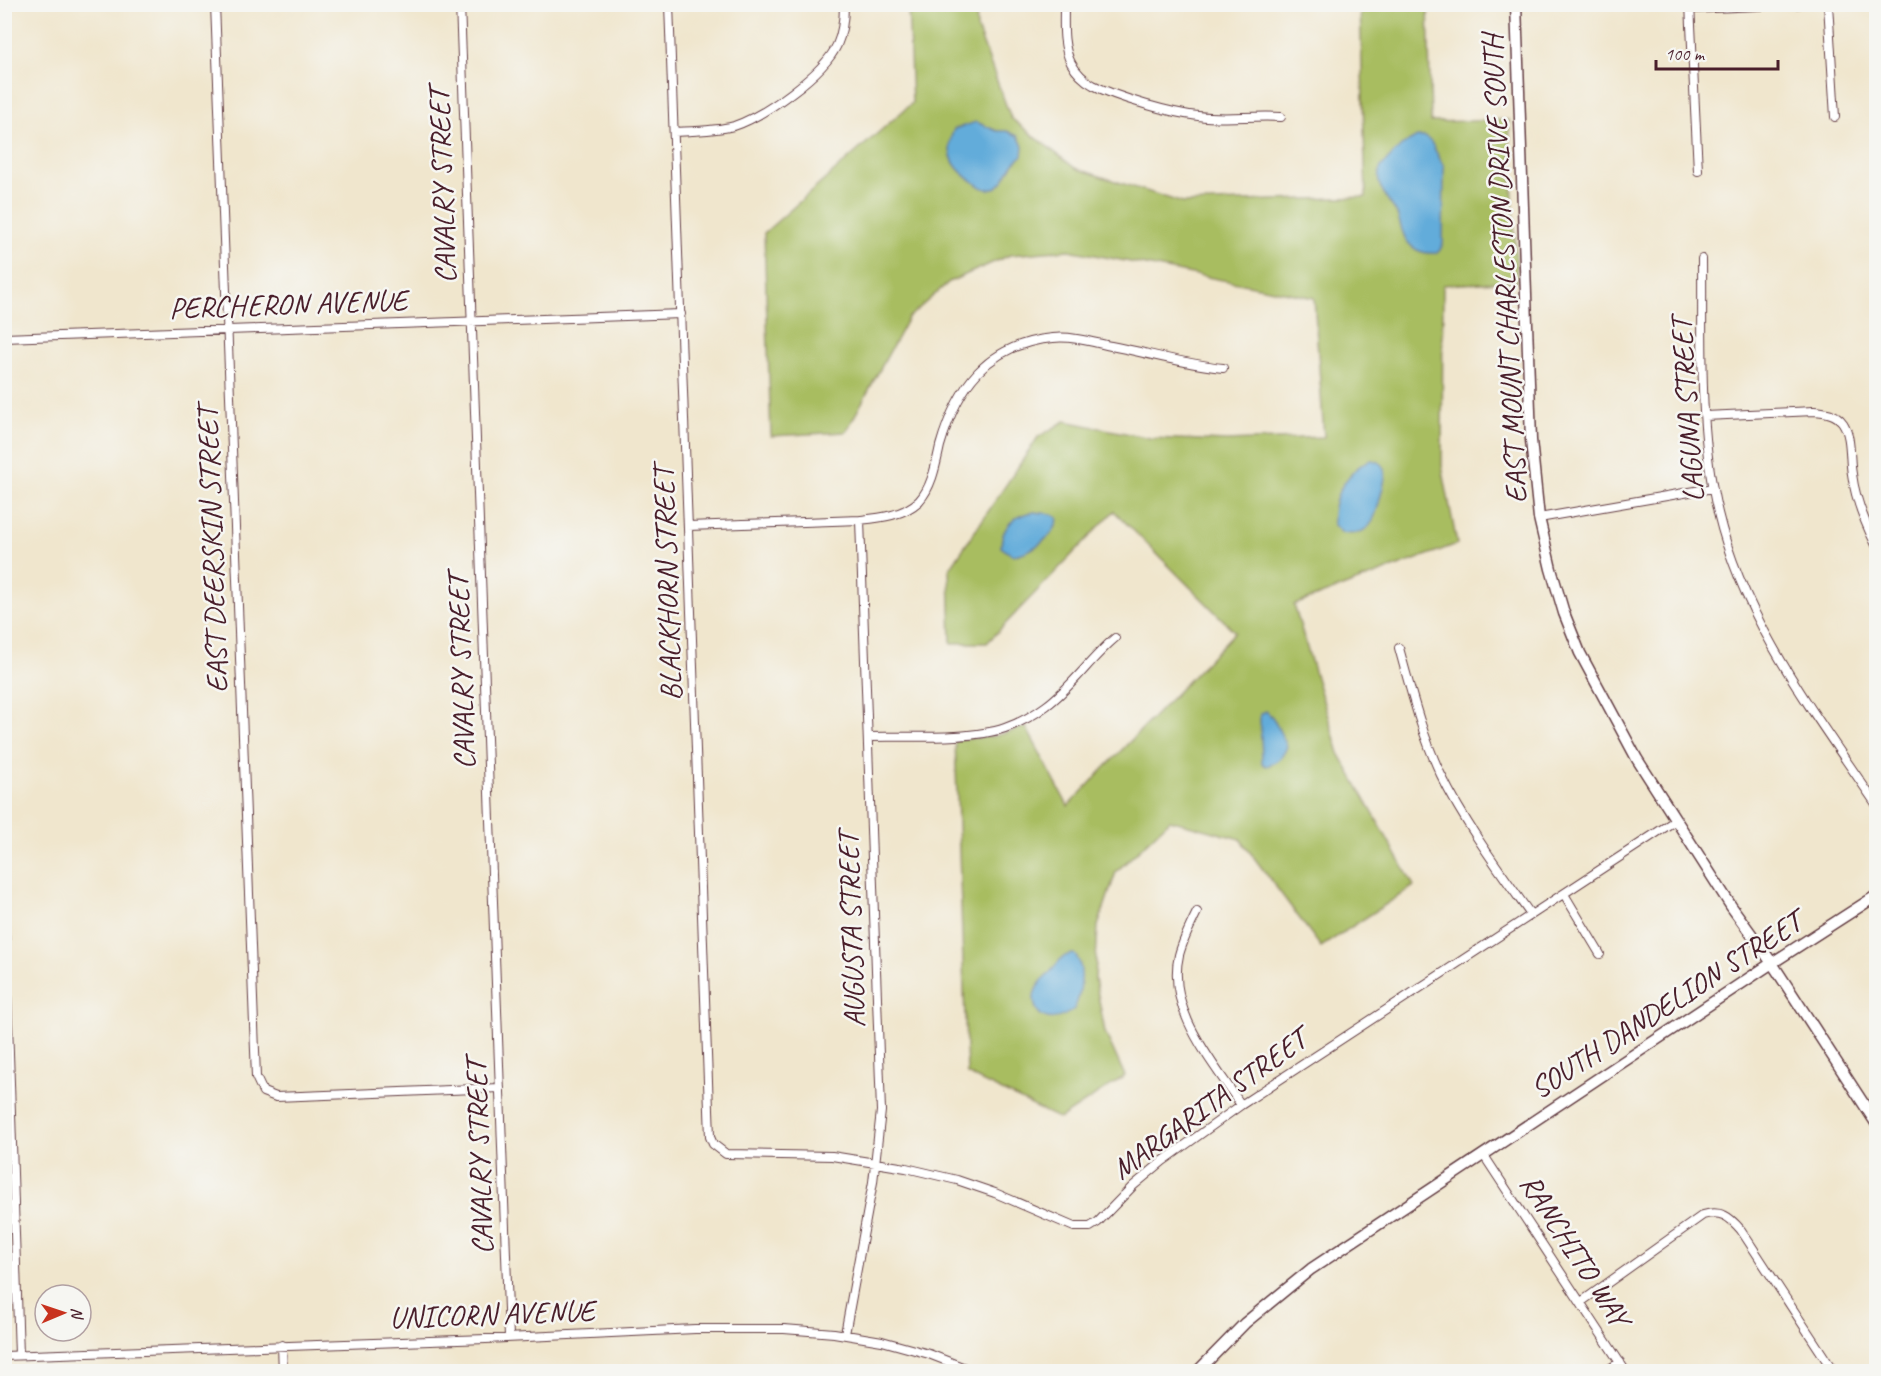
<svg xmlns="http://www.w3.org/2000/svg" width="1881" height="1376" font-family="Caveat,sans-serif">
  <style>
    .green { fill: #a8bd61; stroke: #796e46; stroke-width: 1.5 }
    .water { fill: #62acda; stroke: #566682; stroke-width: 1.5 }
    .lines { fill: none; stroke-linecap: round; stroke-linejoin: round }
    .minor-casing { stroke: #633d43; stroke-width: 10 }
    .tertiary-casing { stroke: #633d43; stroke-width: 13 }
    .minor { stroke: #fff; stroke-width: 8 }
    .tertiary { stroke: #fff; stroke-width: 10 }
    .labels { text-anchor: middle; stroke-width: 5; stroke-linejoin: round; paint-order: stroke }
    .street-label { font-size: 30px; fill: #4a1f2b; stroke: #f6f6f2 }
  </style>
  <rect width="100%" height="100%" fill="#f6f6f2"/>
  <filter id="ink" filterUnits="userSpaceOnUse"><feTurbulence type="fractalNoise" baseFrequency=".0167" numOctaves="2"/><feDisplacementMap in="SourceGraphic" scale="12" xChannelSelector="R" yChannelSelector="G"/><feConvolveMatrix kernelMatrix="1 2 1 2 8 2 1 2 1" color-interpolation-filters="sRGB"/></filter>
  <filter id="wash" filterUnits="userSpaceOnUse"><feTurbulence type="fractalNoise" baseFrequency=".008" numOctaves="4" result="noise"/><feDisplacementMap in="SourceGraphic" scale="24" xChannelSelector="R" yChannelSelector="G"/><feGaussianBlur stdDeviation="1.35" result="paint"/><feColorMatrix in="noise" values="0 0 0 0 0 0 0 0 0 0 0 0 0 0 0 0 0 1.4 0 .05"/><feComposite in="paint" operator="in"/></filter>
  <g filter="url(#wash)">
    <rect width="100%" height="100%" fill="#f0e6cd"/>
    <!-- green -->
    <path class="green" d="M 908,5 L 976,5 L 977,28 L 1011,118 L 1075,168 L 1183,203 L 1366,197 L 1360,5 L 1428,5 L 1431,122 L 1509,120 L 1517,281 L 1443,285 L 1442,466 L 1457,544 L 1294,605 L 1339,753 L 1414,886 L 1321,947 L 1240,839 L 1170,820 L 1116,872 L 1098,926 L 1095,979 L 1105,1032 L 1125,1076 L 1060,1119 L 967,1074 L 955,740 L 995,736 L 1026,727 L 1068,806 L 1235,632 L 1114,511 L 987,643 L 951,643 L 949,570 L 1038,437 L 1065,421 L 1150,438 L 1227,441 L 1324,437 L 1314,298 L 1069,250 L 1010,255 L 949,282 L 908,318 L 846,432 L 771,436 L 764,233 L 912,103 Z"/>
    <!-- water -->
    <path class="water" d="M 976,122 L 997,131 L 1007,131 L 1018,136 L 1023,146 L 1022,156 C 1019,159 1014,162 1012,166 C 1006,175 1002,188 990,189 C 983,190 977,185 973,181 C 953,169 944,152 954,129 Z
      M 1417,137 L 1425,137 L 1431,142 L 1444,167 L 1443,243 L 1440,250 L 1437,253 C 1425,254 1414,251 1407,241 C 1402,234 1400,222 1397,214 C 1389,199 1372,185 1381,167 L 1401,146 Z
      M 1372,460 C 1377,461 1381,462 1383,467 C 1387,476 1384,483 1382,491 C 1376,514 1374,538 1342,533 L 1333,524 C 1332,502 1339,486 1355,470 C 1361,465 1365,461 1372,460 Z
      M 1034,512 L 1052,514 L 1058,518 C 1057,536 1029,554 1012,555 L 1001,547 C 1001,527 1015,514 1034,512 Z
      M 1266,711 L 1273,718 L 1287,746 C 1284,756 1276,764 1266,766 L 1262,763 C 1262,747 1260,730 1260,714 Z
      M 1074,954 C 1086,964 1081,996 1074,1009 C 1062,1019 1042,1025 1035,1006 C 1034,1001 1033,997 1035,992 C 1038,982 1046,978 1052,970 C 1059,962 1062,954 1074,954 Z"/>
  </g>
  <g filter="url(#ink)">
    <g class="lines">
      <defs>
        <path id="minor" d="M 215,4 L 256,1077 L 263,1092 L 276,1097 L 500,1088
          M 460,4 C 474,449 493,893 509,1337
          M 669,4 L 710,1137 L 713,1144 L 726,1154 L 832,1156 L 906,1168 L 957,1180 L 995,1193 L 1074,1227 L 1090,1227 L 1098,1222 L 1133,1186 L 1163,1161 L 1241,1105 L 1676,820
          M 1064,4 C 1064,24 1062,45 1071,63 C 1076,72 1084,80 1093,85 C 1118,98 1171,113 1198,116 C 1226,120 1253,115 1281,117
          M 1690,4 L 1698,171
          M 1828,4 L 1835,117
          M 1690,9 L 1802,4
          M 674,132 C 694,131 715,131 734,126 C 764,116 824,74 837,45 C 843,32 844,19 844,4
          M 1702,259 C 1703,343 1698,431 1718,513 C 1744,622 1815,714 1876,804
          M 4,338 L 681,314
          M 1705,416 L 1814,411 C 1825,412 1836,413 1843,423 C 1852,437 1849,458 1852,474 C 1855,498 1865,523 1876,545
          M 1539,518 L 1713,488
          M 688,526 L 860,520 C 880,518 903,516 919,501 C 932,487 936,464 940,446 C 957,387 987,344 1053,338 C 1072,336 1092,342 1111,346 C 1148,353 1185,364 1223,368
          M 1399,648 C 1411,691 1422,735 1441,775 C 1465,824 1499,870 1531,915
          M 868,737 C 906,736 971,740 1005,728 C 1019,723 1034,715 1046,706 C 1072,687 1090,659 1115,638
          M 1564,894 L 1600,954
          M 4,902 L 19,1355
          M 1197,912 C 1190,926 1183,940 1179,955 C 1166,1010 1213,1062 1241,1105
          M 1483,1154 L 1626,1372
          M 1581,1302 L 1703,1215 C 1721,1210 1729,1216 1741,1230 L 1834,1372
          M 845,1334 L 873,1182 L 881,1111 L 860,520
          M 282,1345 L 283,1372
          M 4,1356 L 486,1339 L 695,1329 L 784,1329 L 834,1333 L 882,1341 L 929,1354 L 975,1372
          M 1605,1372 L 1620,1362"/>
        <path id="tertiary" d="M 1516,4 L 1531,440 L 1539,518 L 1551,569 L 1564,613 L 1580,653 L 1637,759 L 1731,906 L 1772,963 L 1876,1123
          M 1197,1372 L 1245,1323 L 1311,1269 L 1772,963 L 1876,896"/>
      </defs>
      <!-- minor casing -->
      <use href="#minor" class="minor-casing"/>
      <!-- tertiary casing -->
      <use href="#tertiary" class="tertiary-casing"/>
      <!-- minor -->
      <use href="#minor" class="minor"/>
      <!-- tertiary -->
      <use href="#tertiary" class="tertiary"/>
    </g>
  </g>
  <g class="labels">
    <!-- street labels -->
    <g class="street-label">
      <text transform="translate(442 186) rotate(-92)" y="10">CAVALRY STREET</text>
      <text transform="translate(1504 269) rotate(-93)" y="10">EAST MOUNT CHARLESTON DRIVE SOUTH</text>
      <text transform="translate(288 304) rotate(-2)" y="10">PERCHERON AVENUE</text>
      <text transform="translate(1687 410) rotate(-94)" y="10">LAGUNA STREET</text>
      <text transform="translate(212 550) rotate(-92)" y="10">EAST DEERSKIN STREET</text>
      <text transform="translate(667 584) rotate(-92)" y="10">BLACKHORN STREET</text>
      <text transform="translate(461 672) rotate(-92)" y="10">CAVALRY STREET</text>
      <text transform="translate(851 930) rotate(-92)" y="10">AUGUSTA STREET</text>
      <text transform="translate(1666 1005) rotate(-33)" y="10">SOUTH DANDELION STREET</text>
      <text transform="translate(1209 1104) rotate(-36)" y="10">MARGARITA STREET</text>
      <text transform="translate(479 1157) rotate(-92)" y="10">CAVALRY STREET</text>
      <text transform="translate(1575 1250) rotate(57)" y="10">RANCHITO WAY</text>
      <text transform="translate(492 1314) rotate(-2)" y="10">UNICORN AVENUE</text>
    </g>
  </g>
  <!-- margin -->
  <rect width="1881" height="1376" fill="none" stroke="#f6f6f2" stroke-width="24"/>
  <!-- north arrow -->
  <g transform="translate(63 1313) rotate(88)"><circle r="28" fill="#f6f6f2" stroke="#b1a0a2" stroke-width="1.5"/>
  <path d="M0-4.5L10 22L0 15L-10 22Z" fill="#c8321e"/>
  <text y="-9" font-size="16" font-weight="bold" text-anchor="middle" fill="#4a1f2b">N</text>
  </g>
  <!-- scale -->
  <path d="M1656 60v9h122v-9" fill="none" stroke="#4a1f2b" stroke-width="3"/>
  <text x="1665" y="60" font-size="18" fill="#4a1f2b" stroke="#f6f6f2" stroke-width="4.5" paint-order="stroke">100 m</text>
</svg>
